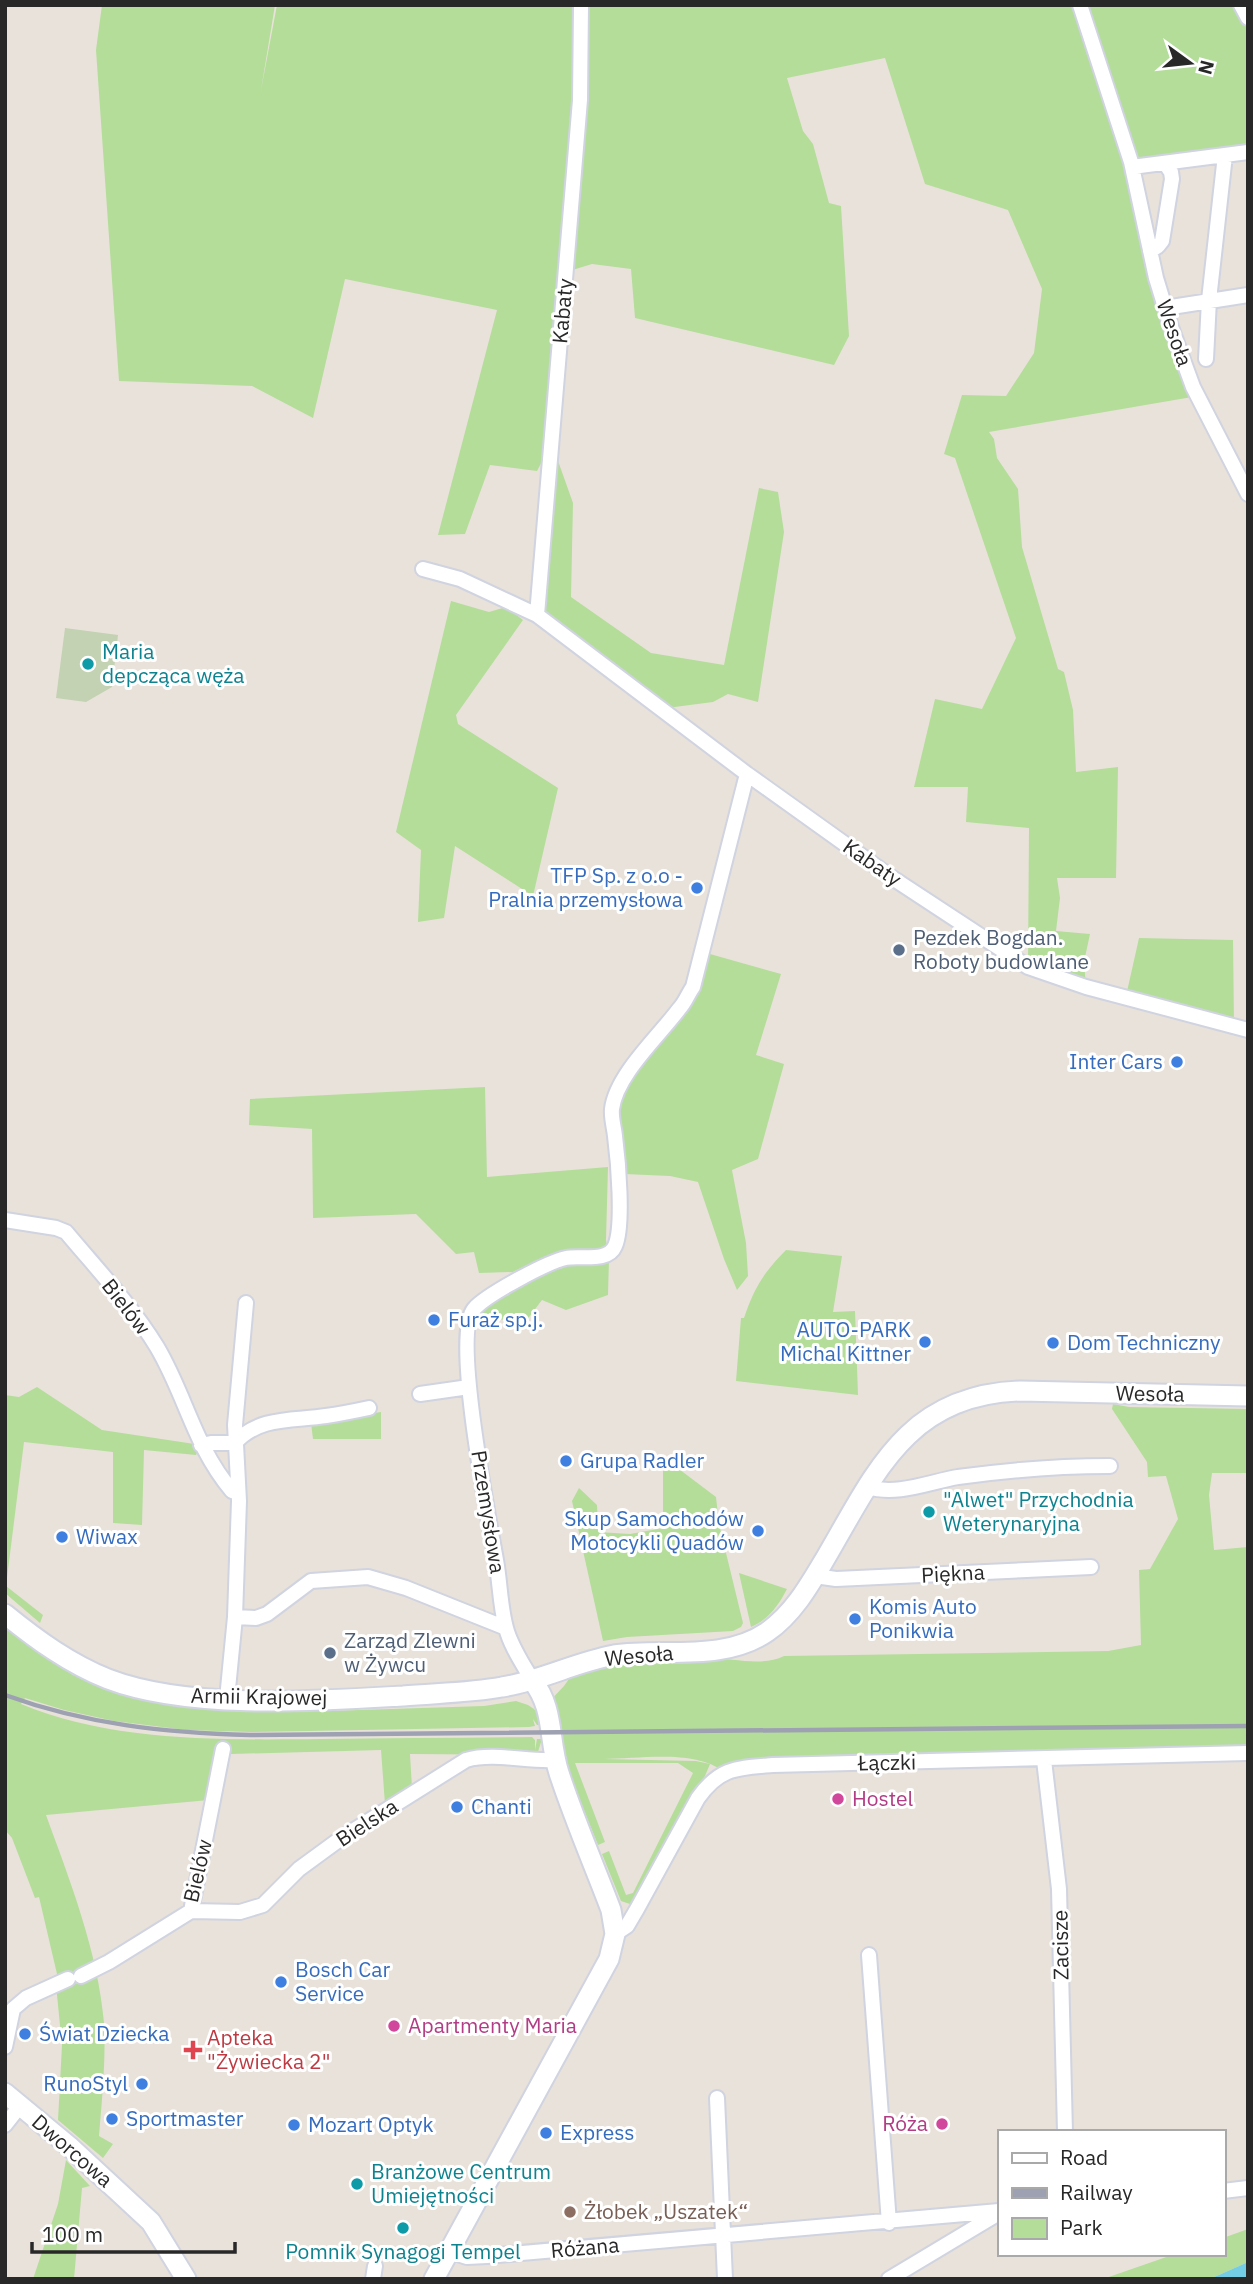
<svg xmlns="http://www.w3.org/2000/svg" width="1253" height="2284" font-family="'IBM Plex Sans',sans-serif">
  <style>
    .green { fill: #b4dd9a }
    .cemetery { fill: #c3d2b2 }
    .water { fill: #73cde5 }
    .lines { fill: none; stroke-linecap: round; stroke-linejoin: round }
    .street-casing { stroke: #d0d3e0; stroke-width: 18 }
    .secondary-casing { stroke: #d0d3e0; stroke-width: 23 }
    .street { stroke: #fff; stroke-width: 14 }
    .secondary { stroke: #fff; stroke-width: 19 }
    .rail { stroke: #9ea1b1; stroke-width: 4.5 }
    .culture-dot { fill: #0f9aa8; stroke: #fff; stroke-width: 2.5 }
    .shop-dot { fill: #3f7fe0; stroke: #fff; stroke-width: 2.5 }
    .service-dot { fill: #5c6f8a; stroke: #fff; stroke-width: 2.5 }
    .hotel-dot { fill: #d1479c; stroke: #fff; stroke-width: 2.5 }
    .health-dot { fill: #e0444e; stroke: #fff; stroke-width: 2.5 }
    .education-dot { fill: #8d6e63; stroke: #fff; stroke-width: 2.5 }
    .labels { text-anchor: middle; stroke-width: 6; stroke-linejoin: round; paint-order: stroke }
    .street-label { font-size: 21px; fill: #282828; stroke: #fff }
    .culture-label { font-size: 21px; fill: #0d838f; stroke: #fff; text-anchor: start }
    .shop-label { font-size: 21px; fill: #366cbe; stroke: #fff; text-anchor: start }
    .service-label { font-size: 21px; fill: #4e5e75; stroke: #fff; text-anchor: start }
    .hotel-label { font-size: 21px; fill: #b23c85; stroke: #fff; text-anchor: start }
    .health-label { font-size: 21px; fill: #be3a42; stroke: #fff; text-anchor: start }
    .education-label { font-size: 21px; fill: #785e54; stroke: #fff; text-anchor: start }
  </style>
  <rect width="100%" height="100%" fill="#e9e2da"/>
  <!-- green -->
  <path class="green" d="M 102,5 L 275,5 L 261,90 L 277,5 L 1248,5 L 1248,144 L 1131,162 L 1192,397 L 989,432 L 994,439 L 997,458 L 1018,489 L 1022,547 L 1058,669 L 1064,672 L 1073,710 L 1076,772 L 1118,767 L 1116,878 L 1057,878 L 1060,898 L 1056,931 L 1090,934 L 1084,962 L 1086,987 L 1028,967 L 1029,828 L 966,822 L 968,787 L 914,787 L 935,699 L 982,709 L 1016,638 L 955,458 L 944,454 L 962,395 L 1006,396 L 1034,353 L 1042,289 L 1008,210 L 925,184 L 885,58 L 787,78 L 803,131 L 813,144 L 829,203 L 841,206 L 849,336 L 834,365 L 635,318 L 631,269 L 592,264 L 566,272 L 552,444 L 573,503 L 571,597 L 651,653 L 724,665 L 759,488 L 778,492 L 784,532 L 758,702 L 728,694 L 713,702 L 667,708 L 537,615 L 550,446 L 537,471 L 490,465 L 465,534 L 438,535 L 497,310 L 345,279 L 313,418 L 252,386 L 119,381 L 96,50 Z
    M 451,601 L 489,612 L 506,607 L 523,620 L 456,715 L 458,724 L 558,788 L 533,896 L 455,846 L 444,918 L 418,922 L 421,850 L 396,832 Z
    M 1139,938 L 1233,940 L 1234,1026 L 1126,996 Z
    M 710,954 L 781,974 L 756,1055 L 784,1064 L 758,1159 L 732,1170 L 746,1243 L 748,1276 L 737,1290 L 724,1259 L 698,1182 L 670,1176 L 624,1174 L 617,1110 L 627,1085 L 695,1000 Z
    M 485,1087 L 487,1177 L 608,1167 L 606,1240 L 609,1259 L 608,1295 L 566,1310 L 542,1300 L 526,1321 L 475,1318 L 481,1306 L 509,1295 L 526,1273 L 523,1267 L 513,1272 L 479,1273 L 474,1252 L 456,1254 L 416,1214 L 313,1218 L 312,1129 L 249,1125 L 250,1099 Z
    M 786,1250 L 842,1256 L 833,1312 L 855,1311 L 858,1395 L 736,1381 L 741,1318 L 744,1318 C 754,1288 764,1272 786,1250 Z
    M 37,1387 L 102,1430 L 201,1445 L 196,1455 L 144,1450 L 142,1525 L 113,1523 L 113,1452 L 24,1442 L 6,1586 L 43,1615 L 40,1623 L 5,1593 L 5,1395 L 19,1397 Z
    M 1113,1404 L 1129,1407 L 1248,1409 L 1248,1473 L 1212,1473 L 1209,1495 L 1214,1550 L 1248,1547 L 1248,1754 L 724,1772 C 695,1749 640,1759 604,1759 L 696,1761 L 710,1764 L 702,1783 L 635,1902 L 630,1904 L 621,1901 L 602,1854 L 609,1851 L 626,1895 L 633,1893 L 693,1773 L 678,1763 L 575,1763 L 605,1842 L 598,1845 L 573,1783 L 547,1704 L 564,1686 L 578,1666 C 622,1666 665,1659 709,1658 C 732,1658 763,1667 784,1656 L 1108,1651 L 1141,1645 L 1139,1570 L 1150,1569 L 1178,1519 L 1166,1476 L 1148,1477 L 1147,1462 L 1112,1409 Z
    M 381,1412 L 381,1439 L 313,1439 L 311,1423 Z
    M 663,1457 L 716,1497 L 719,1524 L 743,1623 L 741,1627 L 733,1631 L 627,1637 L 603,1641 L 572,1501 L 579,1488 L 597,1505 L 598,1532 L 630,1534 L 663,1528 Z
    M 739,1573 L 787,1589 C 778,1606 769,1619 751,1627 Z
    M 5,1625 L 40,1654 L 73,1675 L 117,1690 L 194,1706 L 328,1711 L 484,1706 L 516,1701 L 528,1705 L 534,1709 L 539,1715 L 542,1725 L 537,1725 L 533,1719 L 535,1726 L 529,1727 L 250,1732 L 186,1730 L 114,1721 L 64,1710 L 25,1698 L 21,1704 C 111,1742 224,1740 320,1739 C 391,1738 462,1738 532,1737 L 535,1740 L 535,1750 L 537,1739 L 542,1739 L 537,1755 L 410,1754 L 412,1788 L 385,1804 L 381,1750 L 231,1754 L 218,1746 L 209,1800 L 46,1815 C 70,1881 98,1952 104,2023 C 106,2060 102,2099 99,2136 L 113,2144 L 103,2158 L 58,2120 L 62,2045 L 56,1985 L 57,1974 L 39,1897 L 35,1898 L 12,1838 L 5,1830 Z
    M 66,2160 L 90,2186 L 82,2188 L 74,2279 L 33,2279 L 58,2204 Z
    M 1248,2229 L 1248,2262 L 1210,2279 L 1103,2279 L 1175,2254 L 1223,2254 L 1223,2238 Z"/>
  <!-- cemetery -->
  <path class="cemetery" d="M 65,628 L 118,635 L 112,687 L 86,702 L 56,698 Z"/>
  <!-- water -->
  <path class="water" d="M 1248,2262 L 1248,2279 L 1210,2279 Z"/>
  <g class="lines">
    <defs>
      <path id="street" d="M 1080,5 L 1131,162 L 1156,278 L 1171,327 L 1193,387 L 1248,494
        M 1241,5 L 1248,18
        M 1132,167 L 1248,152
        M 1150,251 L 1158,246 L 1162,241 L 1172,179 L 1171,172 L 1165,163
        M 1165,308 L 1248,295
        M 1206,359 L 1209,300 L 1225,155
        M 423,569 L 460,579 L 537,615 L 747,774 L 891,877 L 1028,967 L 1086,987 L 1248,1030
        M 537,615 L 580,100 L 581,5
        M 5,1220 L 56,1228 L 66,1232 C 97,1269 132,1306 157,1347 C 186,1396 194,1446 232,1491 L 238,1492
        M 420,1394 L 469,1387
        M 201,1445 L 211,1443 L 235,1443 C 259,1416 293,1421 326,1416 C 340,1414 355,1411 369,1408
        M 868,1487 C 897,1496 929,1482 958,1477 C 1009,1470 1059,1466 1110,1466
        M 815,1576 L 836,1579 L 1091,1567
        M 235,1617 L 256,1618 L 267,1614 L 311,1581 L 368,1577 L 406,1588 L 506,1628
        M 532,1680 C 523,1664 511,1647 506,1628 C 500,1606 500,1582 496,1560 C 489,1521 452,1334 474,1309 C 486,1295 547,1262 566,1258 C 580,1255 608,1263 615,1246 C 624,1226 618,1159 615,1136 C 614,1127 611,1117 612,1109 C 616,1075 659,1036 679,1009 C 685,1003 688,994 693,987 L 747,774
        M 227,1699 L 235,1617 L 239,1501 L 235,1425 L 246,1303
        M 1044,1760 L 1059,1889 L 1065,2132
        M 191,1911 L 240,1912 L 263,1905 L 299,1869 L 340,1839 L 466,1760 C 494,1752 527,1762 555,1760
        M 615,1934 L 627,1926 L 637,1909 L 698,1798 C 720,1767 737,1768 773,1765 L 1248,1753
        M 869,1955 L 889,2223
        M 81,1976 L 109,1962 L 191,1911 L 223,1749
        M 5,2047 L 13,2009 L 26,1998 L 68,1979
        M 717,2098 L 725,2279
        M 5,2125 L 20,2106
        M 1223,2191 L 1248,2188
        M 448,2251 L 467,2257 L 487,2256 L 999,2211
        M 373,2279 L 375,2266
        M 889,2279 L 999,2213"/>
      <path id="secondary" d="M 5,1614 C 37,1640 70,1664 108,1679 C 189,1710 317,1701 403,1696 C 436,1693 469,1693 502,1687 C 540,1681 576,1662 614,1655 C 663,1648 723,1662 767,1632 C 793,1614 809,1586 825,1559 C 875,1474 906,1395 1020,1391 L 1248,1396
        M 5,2093 L 69,2146 L 151,2222 L 186,2279
        M 434,2279 L 609,1959 L 615,1934 L 611,1910 C 594,1865 574,1819 559,1773 C 548,1739 555,1709 532,1680"/>
    </defs>
    <!-- street casing -->
    <use href="#street" class="street-casing"/>
    <!-- secondary casing -->
    <use href="#secondary" class="secondary-casing"/>
    <!-- street -->
    <use href="#street" class="street"/>
    <!-- secondary -->
    <use href="#secondary" class="secondary"/>
    <!-- rail -->
    <path class="rail" d="M 5,1695 C 85,1724 165,1733 250,1735 L 1248,1726"/>
  </g>
  <!-- markers -->
  <g class="culture-dot">
    <circle cx="88" cy="664" r="7"/>
    <circle cx="929" cy="1512" r="7"/>
    <circle cx="357" cy="2184" r="7"/>
    <circle cx="403" cy="2228" r="7"/>
  </g>
  <g class="shop-dot">
    <circle cx="697" cy="888" r="7"/>
    <circle cx="1177" cy="1062" r="7"/>
    <circle cx="434" cy="1320" r="7"/>
    <circle cx="925" cy="1342" r="7"/>
    <circle cx="1053" cy="1343" r="7"/>
    <circle cx="566" cy="1461" r="7"/>
    <circle cx="758" cy="1531" r="7"/>
    <circle cx="62" cy="1537" r="7"/>
    <circle cx="855" cy="1619" r="7"/>
    <circle cx="457" cy="1807" r="7"/>
    <circle cx="281" cy="1982" r="7"/>
    <circle cx="25" cy="2034" r="7"/>
    <circle cx="142" cy="2084" r="7"/>
    <circle cx="112" cy="2119" r="7"/>
    <circle cx="294" cy="2125" r="7"/>
    <circle cx="546" cy="2133" r="7"/>
  </g>
  <g class="service-dot">
    <circle cx="899" cy="950" r="7"/>
    <circle cx="330" cy="1653" r="7"/>
  </g>
  <g class="hotel-dot">
    <circle cx="838" cy="1799" r="7"/>
    <circle cx="394" cy="2026" r="7"/>
    <circle cx="942" cy="2124" r="7"/>
  </g>
  <path class="health-dot" d="M189.5 2039.5h7v7h7v7h-7v7h-7v-7h-7v-7h7z"/>
  <circle class="education-dot" cx="570" cy="2212" r="7"/>
  <g class="labels">
    <!-- street labels -->
    <g class="street-label">
      <text transform="translate(563 311) rotate(-85)" y="7">Kabaty</text>
      <text transform="translate(1174 333) rotate(71)" y="7">Wesoła</text>
      <text transform="translate(872 863) rotate(35)" y="7">Kabaty</text>
      <text transform="translate(126 1307) rotate(52)" y="7">Bielów</text>
      <text transform="translate(1150 1394) rotate(1)" y="7">Wesoła</text>
      <text transform="translate(488 1512) rotate(81)" y="7">Przemysłowa</text>
      <text transform="translate(953 1574) rotate(-3)" y="7">Piękna</text>
      <text transform="translate(639 1656) rotate(-5)" y="7">Wesoła</text>
      <text transform="translate(259 1697) rotate(1)" y="7">Armii Krajowej</text>
      <text transform="translate(887 1763) rotate(-1)" y="7">Łączki</text>
      <text transform="translate(367 1823) rotate(-33)" y="7">Bielska</text>
      <text transform="translate(198 1871) rotate(-77)" y="7">Bielów</text>
      <text transform="translate(1061 1945) rotate(-91)" y="7">Zacisze</text>
      <text transform="translate(72 2151) rotate(41)" y="7">Dworcowa</text>
      <text transform="translate(585 2248) rotate(-5)" y="7">Różana</text>
    </g>
    <!-- culture labels -->
    <g class="culture-label">
      <text x="102" y="659">Maria<tspan x="102" dy="24">depcząca węża</tspan></text>
      <text x="943" y="1507">"Alwet" Przychodnia<tspan x="943" dy="24">Weterynaryjna</tspan></text>
      <text x="371" y="2179">Branżowe Centrum<tspan x="371" dy="24">Umiejętności</tspan></text>
      <text x="403" y="2259" text-anchor="middle">Pomnik Synagogi Tempel</text>
    </g>
    <!-- shop labels -->
    <g class="shop-label">
      <text x="683" y="883" text-anchor="end">TFP Sp. z o.o -<tspan x="683" dy="24">Pralnia przemysłowa</tspan></text>
      <text x="1163" y="1069" text-anchor="end">Inter Cars</text>
      <text x="448" y="1327">Furaż sp.j.</text>
      <text x="911" y="1337" text-anchor="end">AUTO-PARK<tspan x="911" dy="24">Michal Kittner</tspan></text>
      <text x="1067" y="1350">Dom Techniczny</text>
      <text x="580" y="1468">Grupa Radler</text>
      <text x="744" y="1526" text-anchor="end">Skup Samochodów<tspan x="744" dy="24">Motocykli Quadów</tspan></text>
      <text x="76" y="1544">Wiwax</text>
      <text x="869" y="1614">Komis Auto<tspan x="869" dy="24">Ponikwia</tspan></text>
      <text x="471" y="1814">Chanti</text>
      <text x="295" y="1977">Bosch Car<tspan x="295" dy="24">Service</tspan></text>
      <text x="39" y="2041">Świat Dziecka</text>
      <text x="128" y="2091" text-anchor="end">RunoStyl</text>
      <text x="126" y="2126">Sportmaster</text>
      <text x="308" y="2132">Mozart Optyk</text>
      <text x="560" y="2140">Express</text>
    </g>
    <!-- service labels -->
    <g class="service-label">
      <text x="913" y="945">Pezdek Bogdan.<tspan x="913" dy="24">Roboty budowlane</tspan></text>
      <text x="344" y="1648">Zarząd Zlewni<tspan x="344" dy="24">w Żywcu</tspan></text>
    </g>
    <!-- hotel labels -->
    <g class="hotel-label">
      <text x="852" y="1806">Hostel</text>
      <text x="408" y="2033">Apartmenty Maria</text>
      <text x="928" y="2131" text-anchor="end">Róża</text>
    </g>
    <!-- health labels -->
    <g class="health-label">
      <text x="207" y="2045">Apteka<tspan x="207" dy="24">"Żywiecka 2"</tspan></text>
    </g>
    <!-- education labels -->
    <g class="education-label">
      <text x="584" y="2219">Żłobek „Uszatek“</text>
    </g>
  </g>
  <!-- border -->
  <rect width="1253" height="2284" fill="none" stroke="#282828" stroke-width="14"/>
  <!-- legend -->
  <rect x="998" y="2130" width="228" height="126" fill="#ffffff" stroke="#a9a9a9" stroke-width="2"/>
  <rect x="1012" y="2153" width="35" height="10" fill="#ffffff" stroke="#a9a9a9" stroke-width="2"/>
  <text x="1060" y="2165" font-size="21" fill="#282828">Road</text>
  <rect x="1012" y="2188" width="35" height="10" fill="#9ea1b1" stroke="#a9a9a9" stroke-width="2"/>
  <text x="1060" y="2200" font-size="21" fill="#282828">Railway</text>
  <rect x="1012" y="2218" width="35" height="21" fill="#b4dd9a" stroke="#a9a9a9" stroke-width="2"/>
  <text x="1060" y="2235" font-size="21" fill="#282828">Park</text>
  <!-- north arrow -->
  <g transform="translate(1190 63) rotate(105)" stroke="#ffffff" stroke-width="5" paint-order="stroke">
  <path d="M0-5L12 26L0 18L-12 26Z" fill="#282828"/>
  <text y="-10" font-size="19" font-weight="bold" text-anchor="middle" fill="#282828">N</text>
  </g>
  <!-- scale -->
  <path d="M32 2242v10h203v-10" fill="none" stroke="#282828" stroke-width="3.5"/>
  <text x="42" y="2242" font-size="21" fill="#282828" stroke="#ffffff" stroke-width="5" paint-order="stroke">100 m</text>
</svg>
